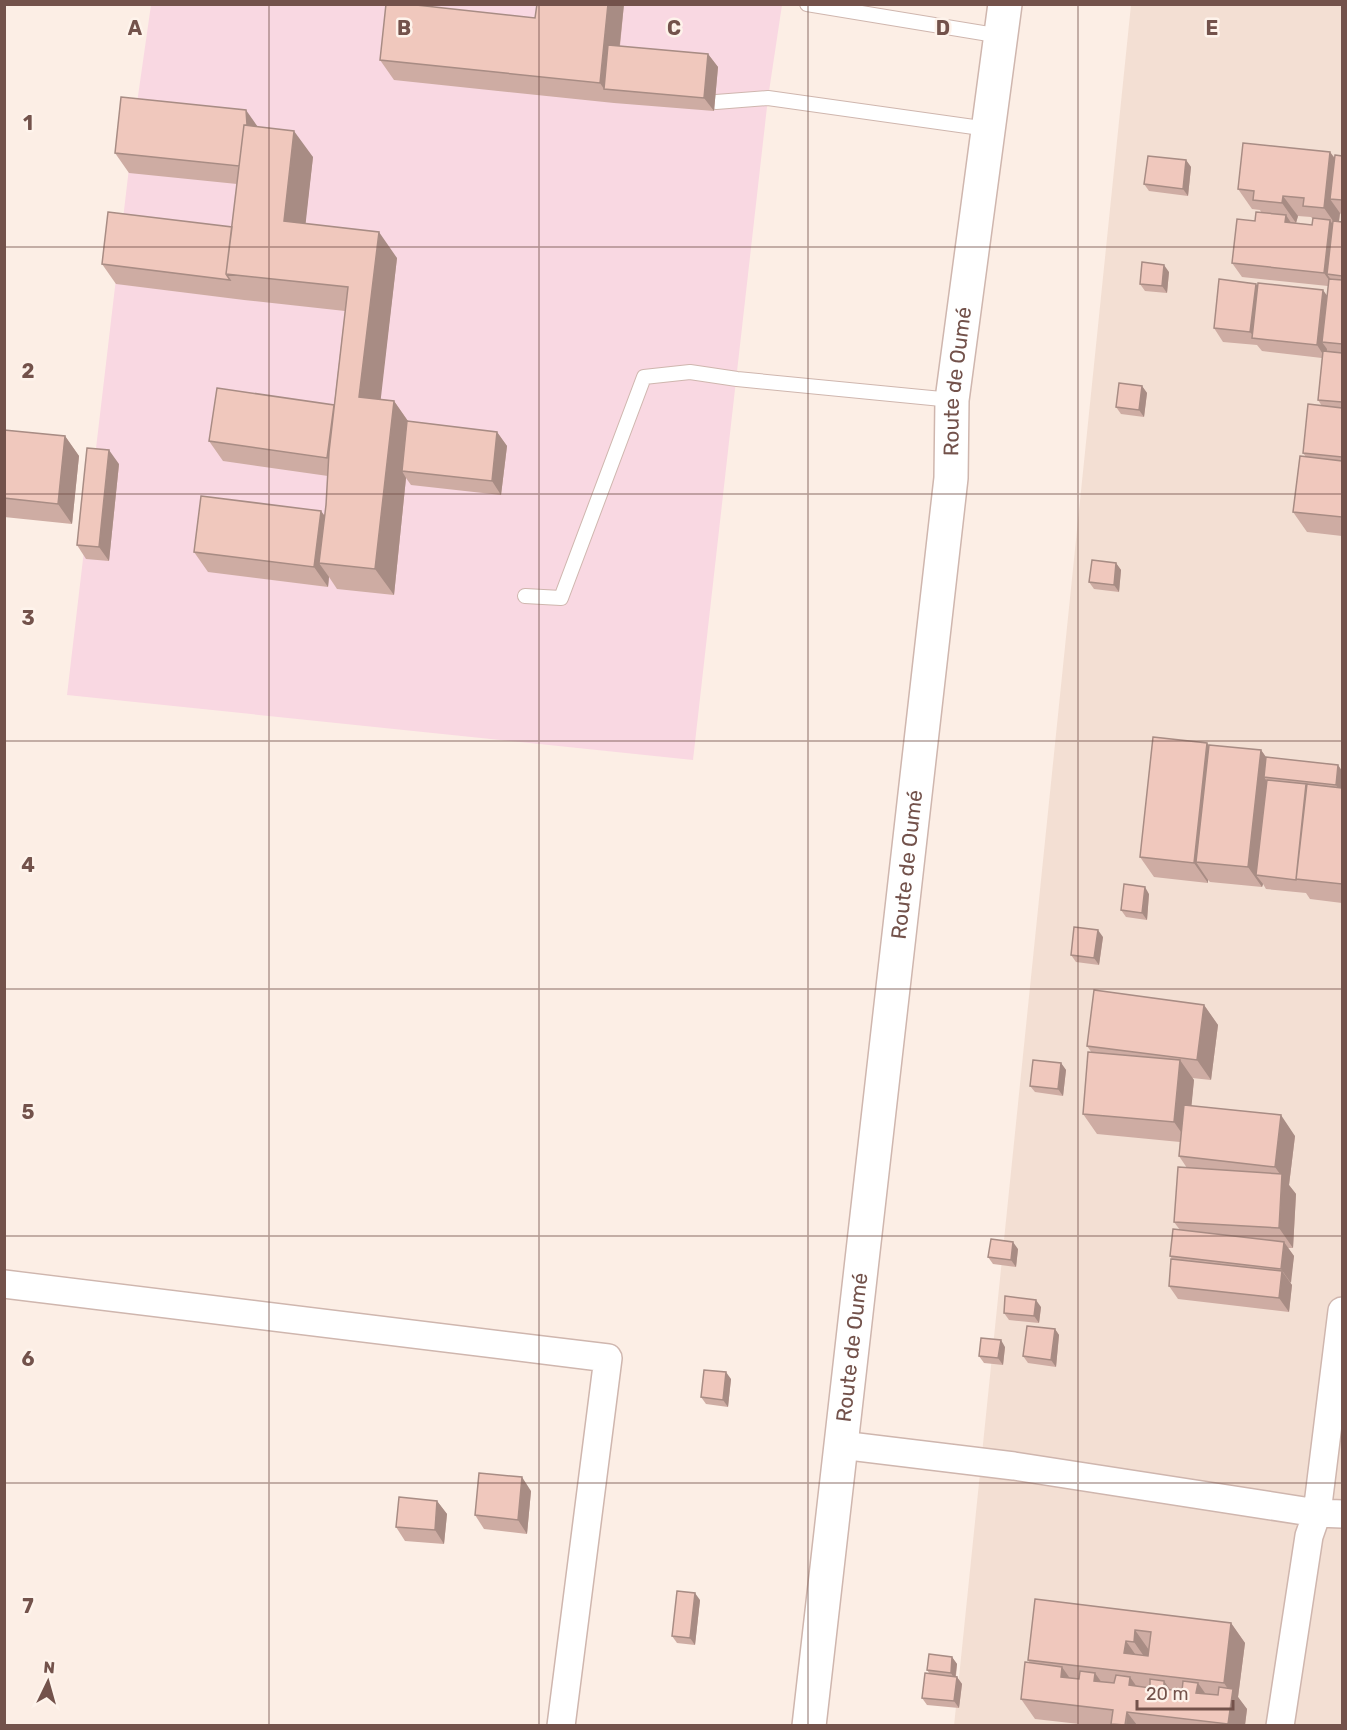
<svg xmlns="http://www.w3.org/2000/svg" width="1347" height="1730" font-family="Rubik,sans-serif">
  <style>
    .residential { fill: #f3dfd3 }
    .medical { fill: #f9d8e2 }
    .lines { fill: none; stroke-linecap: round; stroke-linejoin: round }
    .service-casing { stroke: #cfb6ae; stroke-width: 16 }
    .minor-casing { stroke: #cfb6ae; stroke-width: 30 }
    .tertiary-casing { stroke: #cfb6ae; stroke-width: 36 }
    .service { stroke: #fff; stroke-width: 14 }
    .minor { stroke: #fff; stroke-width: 27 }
    .tertiary { stroke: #fff; stroke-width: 33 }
    .wall { fill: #ceaca3; fill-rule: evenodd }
    .shaded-wall { fill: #a88c84 }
    .building { fill: #f0c8bd; stroke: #a88c84; stroke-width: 1.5; fill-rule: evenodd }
    .grid { fill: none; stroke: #73524b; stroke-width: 1.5; stroke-opacity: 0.55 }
    .labels { text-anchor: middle; stroke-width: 5; stroke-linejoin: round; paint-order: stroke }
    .street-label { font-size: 21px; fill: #73524b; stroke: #fef3eb }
    .grid-label { font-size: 20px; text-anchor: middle; font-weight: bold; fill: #73524b; stroke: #fef3eb; stroke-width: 5; stroke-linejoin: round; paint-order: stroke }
  </style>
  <rect width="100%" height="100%" fill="#fceee5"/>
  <!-- residential -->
  <path class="residential" d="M 1131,5 L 1342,5 L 1342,1725 L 954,1726 Z"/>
  <!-- medical -->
  <path class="medical" d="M 151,5 L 782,5 L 768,98 L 693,760 L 67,695 L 135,117 Z"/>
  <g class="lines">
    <defs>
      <path id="service" d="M 807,4 L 1001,36
        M 716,102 L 768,98 L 988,129
        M 525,596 L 561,598 L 644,377 L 690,372 L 737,379 L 952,400"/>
      <path id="minor" d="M 4,1284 L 608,1358 L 561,1726
        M 841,1445 L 1014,1466 L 1317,1513 L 1342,1514
        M 1280,1726 L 1309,1536 L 1317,1513 L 1342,1311"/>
      <g id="tertiary">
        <path id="s1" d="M 809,1726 L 951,478 L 952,400 L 1005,4"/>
      </g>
    </defs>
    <!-- service casing -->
    <use href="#service" class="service-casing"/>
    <!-- minor casing -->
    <use href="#minor" class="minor-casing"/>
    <!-- tertiary casing -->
    <use href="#tertiary" class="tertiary-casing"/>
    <!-- service -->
    <use href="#service" class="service"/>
    <!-- minor -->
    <use href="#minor" class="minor"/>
    <!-- tertiary -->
    <use href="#tertiary" class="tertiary"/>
  </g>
  <!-- wall -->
  <path class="wall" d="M 537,4 L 624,4 L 620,46 L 708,54 L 718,67 L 714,111 L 614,103 L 394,80 L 380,60 L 535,18 Z
    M 258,127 L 313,157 L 305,224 L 397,258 L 380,399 L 394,401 L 408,421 L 497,432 L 507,446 L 501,495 L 411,485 L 406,478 L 394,595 L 337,589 L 329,577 L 328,587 L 208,572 L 194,552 L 321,511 L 325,516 L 328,476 L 223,461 L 209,441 L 334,405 L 345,311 L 244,300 L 116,284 L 102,264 L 232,227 L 237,184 L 129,173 L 115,153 Z
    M 1330,152 L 1335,158 L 1342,200 L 1342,216 L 1340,213 L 1339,222 L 1342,222 L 1342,536 L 1307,532 L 1293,512 L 1306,457 L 1303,453 L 1322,406 L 1318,400 L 1322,358 L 1262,351 L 1257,345 L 1223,342 L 1214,328 L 1258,286 L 1327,295 L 1328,286 L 1242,277 L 1232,263 L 1255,221 L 1261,212 L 1260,210 L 1252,209 L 1238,189 ZM 1298,216 L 1311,217 L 1313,219 L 1312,225 L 1296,223 Z
    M 1186,160 L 1191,167 L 1188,196 L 1149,191 L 1144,184 Z
    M 1169,272 L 1167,293 L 1145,291 L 1140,284 Z
    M 1142,386 L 1147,393 L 1144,417 L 1121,414 L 1116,407 Z
    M 4,430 L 65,436 L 79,456 L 72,524 L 4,517 Z
    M 119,464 L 109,561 L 86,559 L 77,545 Z
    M 1116,563 L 1121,570 L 1119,592 L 1094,589 L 1089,582 Z
    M 1207,743 L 1209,745 L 1261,750 L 1266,757 L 1338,765 L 1342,771 L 1342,903 L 1310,899 L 1306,893 L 1266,889 L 1263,884 L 1262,887 L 1210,882 L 1208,880 L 1208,883 L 1154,877 L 1140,857 Z
    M 1149,894 L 1147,920 L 1126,917 L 1121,910 Z
    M 1103,937 L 1099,965 L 1076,962 L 1071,955 Z
    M 1204,1005 L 1218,1025 L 1211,1080 L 1192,1078 L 1194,1080 L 1191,1106 L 1295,1136 L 1289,1185 L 1296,1194 L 1293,1248 L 1288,1248 L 1294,1256 L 1290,1283 L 1292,1285 L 1289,1312 L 1178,1299 L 1169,1286 L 1172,1259 L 1170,1256 L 1180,1230 L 1174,1222 L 1187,1168 L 1179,1156 L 1180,1142 L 1097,1134 L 1083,1114 L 1092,1053 L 1087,1046 Z
    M 1061,1063 L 1066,1070 L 1063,1096 L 1035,1092 L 1030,1086 Z
    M 1018,1249 L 1016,1267 L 993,1264 L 988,1257 Z
    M 1041,1307 L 1039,1323 L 1009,1320 L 1004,1313 Z
    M 1055,1329 L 1059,1335 L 1056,1367 L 1028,1363 L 1023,1356 Z
    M 1005,1347 L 1003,1365 L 984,1363 L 979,1356 Z
    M 731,1379 L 728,1407 L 706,1404 L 701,1397 Z
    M 531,1491 L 527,1534 L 484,1529 L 475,1515 Z
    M 437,1501 L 447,1514 L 444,1544 L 405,1541 L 396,1527 Z
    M 1035,1599 L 1231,1623 L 1245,1643 L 1238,1697 L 1247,1709 L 1245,1725 L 1088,1725 L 1035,1719 L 1021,1699 L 1030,1663 L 1028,1660 Z
    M 700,1600 L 695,1645 L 677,1643 L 672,1636 Z
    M 952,1657 L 957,1664 L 956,1676 L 957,1677 L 962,1684 L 959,1708 L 927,1705 L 922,1698 L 929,1673 L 927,1670 Z"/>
  <!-- shaded-wall -->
  <path class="shaded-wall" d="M 608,4 L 624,4 L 615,90 L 604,89 L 600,83 Z
    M 708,54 L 718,67 L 714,111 L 704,98 Z
    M 246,110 L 260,130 L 244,166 Z
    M 294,131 L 313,157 L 303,247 L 284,221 Z
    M 1330,152 L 1342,169 L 1330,199 L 1340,213 L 1338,228 L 1324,208 Z
    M 1186,160 L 1191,167 L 1188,196 L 1183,189 Z
    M 1283,196 L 1298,216 L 1296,223 L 1282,203 Z
    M 1286,215 L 1295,229 L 1285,222 Z
    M 1330,220 L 1339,234 L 1327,274 L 1334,284 L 1334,287 L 1324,273 Z
    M 379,232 L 397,258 L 378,423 L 359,397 Z
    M 1164,265 L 1169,272 L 1167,293 L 1162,286 Z
    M 1256,284 L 1265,297 L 1255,338 L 1250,332 Z
    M 1323,290 L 1333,304 L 1322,342 L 1327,349 L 1326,359 L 1317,345 Z
    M 1142,386 L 1147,393 L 1144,417 L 1139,410 Z
    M 394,401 L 412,427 L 402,471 L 406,478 L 394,595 L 375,569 Z
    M 497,432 L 507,446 L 501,495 L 492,481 Z
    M 65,436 L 79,456 L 72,524 L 58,504 Z
    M 109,450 L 119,464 L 109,561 L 99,547 Z
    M 321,511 L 335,531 L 319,563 L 329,577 L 328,587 L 314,567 Z
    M 1116,563 L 1121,570 L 1119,592 L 1114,585 Z
    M 1207,743 L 1221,763 L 1196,862 L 1208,880 L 1208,883 L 1194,863 Z
    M 1261,750 L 1275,770 L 1264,777 L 1273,790 L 1256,875 L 1263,884 L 1262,887 L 1248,867 Z
    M 1338,765 L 1342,771 L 1342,795 L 1336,785 Z
    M 1145,887 L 1149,894 L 1147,920 L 1142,913 Z
    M 1098,930 L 1103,937 L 1099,965 L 1094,958 Z
    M 1204,1005 L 1218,1025 L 1211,1080 L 1197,1060 Z
    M 1180,1060 L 1194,1080 L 1188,1142 L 1174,1122 Z
    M 1061,1063 L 1066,1070 L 1063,1096 L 1058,1089 Z
    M 1281,1115 L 1295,1136 L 1289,1185 L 1296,1194 L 1293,1248 L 1279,1228 L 1282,1177 L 1275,1167 Z
    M 1013,1242 L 1018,1249 L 1016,1267 L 1011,1260 Z
    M 1284,1242 L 1294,1256 L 1291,1283 L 1281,1269 Z
    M 1282,1271 L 1292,1285 L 1289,1312 L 1279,1298 Z
    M 1036,1300 L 1041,1307 L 1039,1323 L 1034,1316 Z
    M 1055,1329 L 1059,1335 L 1056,1367 L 1051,1360 Z
    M 1001,1340 L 1005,1347 L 1003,1365 L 998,1358 Z
    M 726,1372 L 731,1379 L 728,1407 L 723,1400 Z
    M 522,1477 L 531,1491 L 527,1534 L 518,1520 Z
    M 437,1501 L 447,1514 L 444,1544 L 435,1530 Z
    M 695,1593 L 700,1600 L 695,1645 L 690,1638 Z
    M 1231,1623 L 1245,1643 L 1238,1697 L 1247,1709 L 1245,1725 L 1230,1725 L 1228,1724 L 1232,1695 L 1224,1683 Z
    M 1135,1630 L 1149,1650 L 1148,1662 L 1134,1642 Z
    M 1126,1641 L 1140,1661 L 1138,1673 L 1124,1653 Z
    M 952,1657 L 957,1664 L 955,1680 L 951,1673 Z
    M 1062,1667 L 1076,1687 L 1061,1677 Z
    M 1095,1673 L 1109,1693 L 1094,1681 Z
    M 957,1677 L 962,1684 L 959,1708 L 954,1701 Z
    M 1130,1677 L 1144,1697 L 1129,1685 Z
    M 1164,1681 L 1178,1701 L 1164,1689 Z
    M 1198,1683 L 1212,1703 L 1196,1693 Z
    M 1127,1712 L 1137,1725 L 1126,1725 Z"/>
  <!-- building -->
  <path class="building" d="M 386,4 L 407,4 L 535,18 L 537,4 L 608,4 L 600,83 L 380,60 Z
    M 608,45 L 708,54 L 704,98 L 604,89 Z
    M 121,97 L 246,110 L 247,125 L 244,125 L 239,166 L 115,153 Z
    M 244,125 L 294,131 L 284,221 L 379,232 L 359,397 L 394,401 L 375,569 L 319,563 L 326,505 L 329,452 L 348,287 L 226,274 Z
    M 1243,143 L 1330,152 L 1324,208 L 1303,206 L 1304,198 L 1283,196 L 1282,203 L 1253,200 L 1254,191 L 1238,189 Z
    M 1335,155 L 1342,156 L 1342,200 L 1330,199 Z
    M 1148,156 L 1186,160 L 1183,189 L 1144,184 Z
    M 108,212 L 232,227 L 226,274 L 230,280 L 102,264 Z
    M 1256,212 L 1286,215 L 1285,222 L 1312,225 L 1313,218 L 1330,220 L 1324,273 L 1232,263 L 1237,219 L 1255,221 Z
    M 1333,221 L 1342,222 L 1342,276 L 1327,274 Z
    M 1142,262 L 1164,265 L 1162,286 L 1140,284 Z
    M 1219,279 L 1256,284 L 1250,332 L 1214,328 Z
    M 1329,279 L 1342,280 L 1342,344 L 1322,342 Z
    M 1258,283 L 1323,290 L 1317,345 L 1252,338 Z
    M 1323,351 L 1342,353 L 1342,402 L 1318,400 Z
    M 1119,383 L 1142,386 L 1139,410 L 1116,407 Z
    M 217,388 L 334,405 L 327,458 L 209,441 Z
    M 1308,404 L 1342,408 L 1342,457 L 1303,453 Z
    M 407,421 L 497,432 L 492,481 L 402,471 Z
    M 4,430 L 65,436 L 58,504 L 4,498 Z
    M 87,448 L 109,450 L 99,547 L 77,545 Z
    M 1300,456 L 1342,461 L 1342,517 L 1293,512 Z
    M 201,496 L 321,511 L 314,567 L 194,552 Z
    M 1092,560 L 1116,563 L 1114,585 L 1089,582 Z
    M 1153,737 L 1207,743 L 1194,863 L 1140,857 Z
    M 1209,745 L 1261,750 L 1248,867 L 1196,862 Z
    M 1266,757 L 1338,765 L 1336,785 L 1264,777 Z
    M 1267,780 L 1307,784 L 1296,880 L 1256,875 Z
    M 1306,784 L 1342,788 L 1342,884 L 1296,879 Z
    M 1124,884 L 1145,887 L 1142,913 L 1121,910 Z
    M 1074,927 L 1098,930 L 1094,958 L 1071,955 Z
    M 1094,990 L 1204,1005 L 1197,1060 L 1087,1046 Z
    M 1088,1052 L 1180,1060 L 1174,1122 L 1083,1114 Z
    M 1033,1060 L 1061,1063 L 1058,1089 L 1030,1086 Z
    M 1184,1105 L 1281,1115 L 1275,1167 L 1179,1156 Z
    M 1178,1167 L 1282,1174 L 1279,1228 L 1174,1222 Z
    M 1173,1229 L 1284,1242 L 1281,1269 L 1170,1256 Z
    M 991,1239 L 1013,1242 L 1011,1260 L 988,1257 Z
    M 1171,1259 L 1282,1271 L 1279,1298 L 1169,1286 Z
    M 1005,1296 L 1036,1300 L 1034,1316 L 1004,1313 Z
    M 1027,1326 L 1055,1329 L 1051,1360 L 1023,1356 Z
    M 981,1338 L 1001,1340 L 998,1358 L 979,1356 Z
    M 704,1370 L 726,1372 L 723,1400 L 701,1397 Z
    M 479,1473 L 522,1477 L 518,1520 L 475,1515 Z
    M 399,1497 L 437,1501 L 435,1530 L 396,1527 Z
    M 677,1591 L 695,1593 L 690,1638 L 672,1636 Z
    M 1035,1599 L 1231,1623 L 1224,1683 L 1028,1660 ZM 1135,1630 L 1151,1632 L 1148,1656 L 1124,1653 L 1126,1641 L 1134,1642 Z
    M 929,1654 L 952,1657 L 951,1673 L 927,1670 Z
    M 1025,1662 L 1062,1667 L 1061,1677 L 1079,1679 L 1080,1671 L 1095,1673 L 1094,1681 L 1114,1683 L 1116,1675 L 1130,1677 L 1129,1685 L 1150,1688 L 1150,1679 L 1164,1681 L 1164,1689 L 1182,1691 L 1183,1681 L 1198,1683 L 1196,1693 L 1218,1695 L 1219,1687 L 1233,1689 L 1228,1724 L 1127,1712 L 1125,1725 L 1111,1724 L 1113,1710 L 1021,1699 Z
    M 925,1673 L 957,1677 L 954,1701 L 922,1698 Z"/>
  <!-- grid -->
  <path class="grid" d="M 269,4 L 269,1726M 539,4 L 539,1726M 808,4 L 808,1726M 1078,4 L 1078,1726M 4,247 L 1342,247M 4,494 L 1342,494M 4,741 L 1342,741M 4,989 L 1342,989M 4,1236 L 1342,1236M 4,1483 L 1342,1483"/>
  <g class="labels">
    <!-- street labels -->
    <g class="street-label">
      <text dy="7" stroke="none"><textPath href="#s1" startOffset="1353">Route de Oumé</textPath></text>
      <text dy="7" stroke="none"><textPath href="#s1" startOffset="867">Route de Oumé</textPath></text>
      <text dy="7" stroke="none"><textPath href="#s1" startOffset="381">Route de Oumé</textPath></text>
    </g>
  </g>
  <g class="grid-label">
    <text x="135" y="35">A</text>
    <text x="404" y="35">B</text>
    <text x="674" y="35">C</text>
    <text x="943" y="35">D</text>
    <text x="1212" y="35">E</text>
    <text x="28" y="130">1</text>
    <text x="28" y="378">2</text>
    <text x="28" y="625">3</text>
    <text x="28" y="872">4</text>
    <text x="28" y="1119">5</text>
    <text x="28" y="1366">6</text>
    <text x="28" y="1613">7</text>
  </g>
  <!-- border -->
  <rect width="1347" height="1730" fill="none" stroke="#73524b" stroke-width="12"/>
  <!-- north arrow -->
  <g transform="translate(48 1682) rotate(5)" stroke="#fef3eb" stroke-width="4.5" paint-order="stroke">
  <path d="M0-4.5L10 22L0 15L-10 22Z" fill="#73524b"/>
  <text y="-9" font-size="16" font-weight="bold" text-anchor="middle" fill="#73524b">N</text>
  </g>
  <!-- scale -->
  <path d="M1137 1700v9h96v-9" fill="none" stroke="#73524b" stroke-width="3"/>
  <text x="1146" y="1700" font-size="18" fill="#73524b" stroke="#fef3eb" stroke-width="4.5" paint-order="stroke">20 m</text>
</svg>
